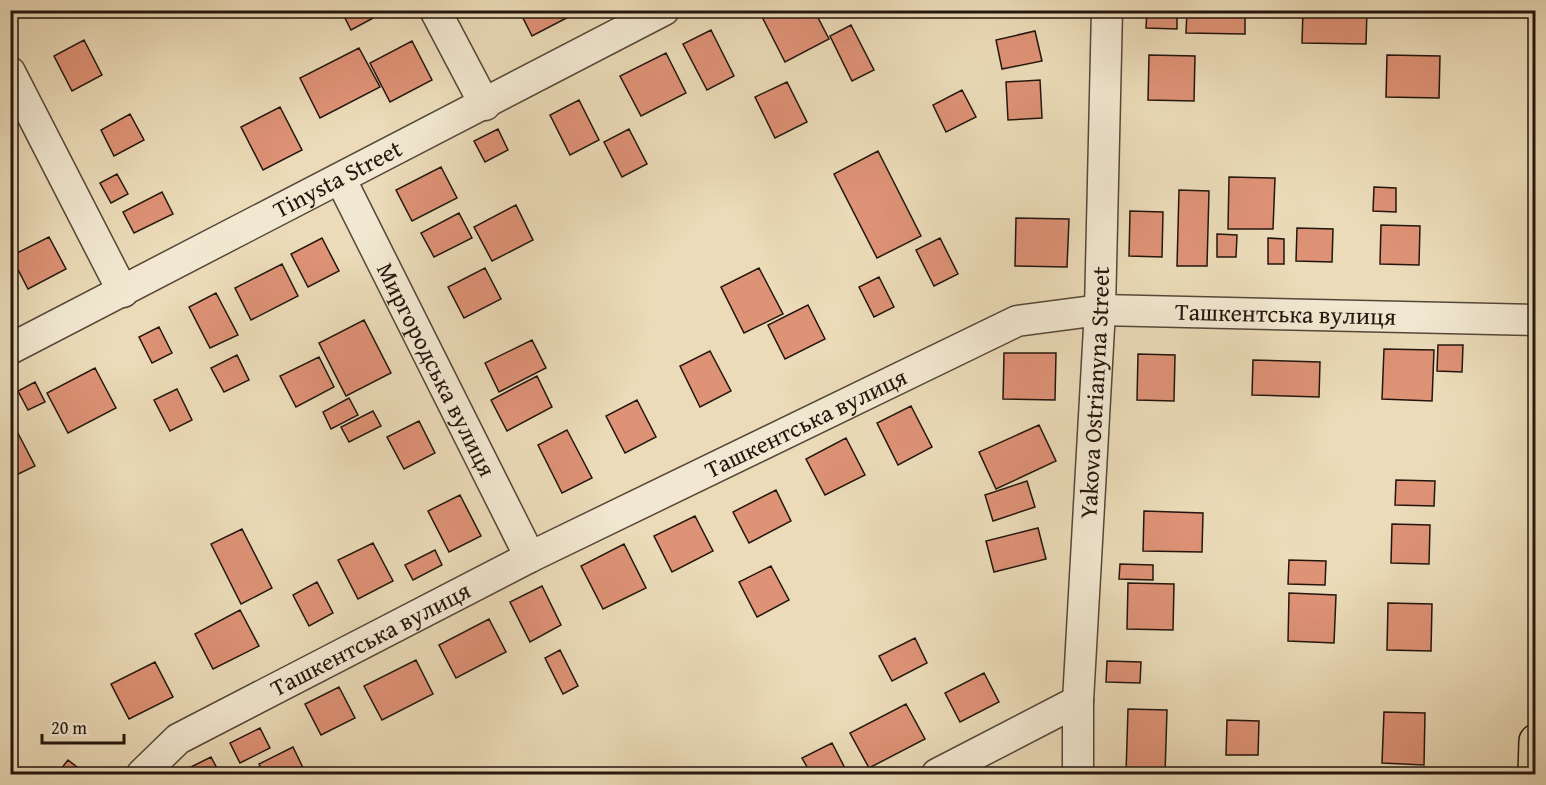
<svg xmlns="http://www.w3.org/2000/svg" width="1546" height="785" font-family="'Gentium Book Plus',serif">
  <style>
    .building { fill: #de9276; stroke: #23160e; stroke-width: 1.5 }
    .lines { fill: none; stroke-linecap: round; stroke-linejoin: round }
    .minor-casing { stroke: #554738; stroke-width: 33 }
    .highway-casing { stroke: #23160e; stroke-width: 36 }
    .minor { stroke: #f2e8d1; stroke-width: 30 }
    .highway { stroke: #ebdbb8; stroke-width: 33 }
    .labels { text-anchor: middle; stroke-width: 6; stroke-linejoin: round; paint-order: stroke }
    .street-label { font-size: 24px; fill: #23160e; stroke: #f2e8d1 }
  </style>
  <rect width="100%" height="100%" fill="#ebdbb8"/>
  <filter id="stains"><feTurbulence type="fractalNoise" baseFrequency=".00333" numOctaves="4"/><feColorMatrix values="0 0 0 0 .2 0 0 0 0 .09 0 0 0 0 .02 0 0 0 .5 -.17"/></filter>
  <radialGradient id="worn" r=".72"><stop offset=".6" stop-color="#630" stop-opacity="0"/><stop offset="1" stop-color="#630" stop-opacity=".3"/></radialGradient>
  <!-- building -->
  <path class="building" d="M 341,10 L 388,10 L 351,30 Z
    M 519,10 L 582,10 L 532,36 Z
    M 764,10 L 814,10 L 829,39 L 785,62 L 760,13 Z
    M 1147,10 L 1177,10 L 1177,29 L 1146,28 Z
    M 1187,10 L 1245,10 L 1245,34 L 1186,33 Z
    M 1303,10 L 1367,10 L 1366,44 L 1302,43 Z
    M 851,25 L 874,70 L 852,81 L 830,36 Z
    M 711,30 L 734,76 L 707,90 L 683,44 Z
    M 1035,31 L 1042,61 L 1002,69 L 996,40 Z
    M 84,40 L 102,75 L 72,91 L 54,56 Z
    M 412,41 L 432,80 L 390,102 L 370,63 Z
    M 359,48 L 380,87 L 320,118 L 300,78 Z
    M 666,53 L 686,93 L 641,116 L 620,76 Z
    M 1149,55 L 1195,56 L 1194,101 L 1148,100 Z
    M 1387,55 L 1440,56 L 1439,98 L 1386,97 Z
    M 1040,80 L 1042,118 L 1008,120 L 1006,82 Z
    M 787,82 L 807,122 L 775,138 L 755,97 Z
    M 962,90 L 976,117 L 946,132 L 933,105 Z
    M 579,100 L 599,140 L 570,155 L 550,115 Z
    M 280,107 L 302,150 L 263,170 L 241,127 Z
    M 130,114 L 144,140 L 114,156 L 101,130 Z
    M 498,129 L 508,150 L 485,162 L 474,141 Z
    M 629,129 L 647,164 L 622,177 L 604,142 Z
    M 878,151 L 921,236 L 877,258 L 834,174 Z
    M 441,167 L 457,198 L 412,221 L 396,190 Z
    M 117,174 L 128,194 L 111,203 L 100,183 Z
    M 1229,177 L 1275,178 L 1273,229 L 1228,229 Z
    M 1374,187 L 1396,188 L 1396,212 L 1373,211 Z
    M 1179,190 L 1209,191 L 1207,266 L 1177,266 Z
    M 162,192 L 173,214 L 134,233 L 123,212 Z
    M 516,205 L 533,240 L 492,261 L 474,227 Z
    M 1130,211 L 1163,212 L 1162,257 L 1129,256 Z
    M 459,213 L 472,238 L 434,257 L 421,233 Z
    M 1016,218 L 1069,219 L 1067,267 L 1015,266 Z
    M 1381,225 L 1420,226 L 1419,265 L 1380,264 Z
    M 1297,228 L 1333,229 L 1332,262 L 1296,261 Z
    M 1217,234 L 1237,235 L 1236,257 L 1217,257 Z
    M 49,237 L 66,269 L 28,289 L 11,256 Z
    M 322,238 L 339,271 L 308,287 L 291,254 Z
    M 940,238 L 958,274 L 934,286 L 916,250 Z
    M 1268,238 L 1284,239 L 1284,264 L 1268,264 Z
    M 282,264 L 298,296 L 251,320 L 235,288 Z
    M 485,268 L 501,299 L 464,318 L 448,287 Z
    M 759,268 L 783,314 L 744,333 L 721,287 Z
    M 879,277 L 894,307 L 874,317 L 859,287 Z
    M 216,293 L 238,335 L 210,348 L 189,307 Z
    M 808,305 L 825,339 L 785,359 L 768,325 Z
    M 364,320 L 391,373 L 346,396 L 319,343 Z
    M 159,327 L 172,353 L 152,363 L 139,337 Z
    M 532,340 L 546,368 L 499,392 L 485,363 Z
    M 1438,345 L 1463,345 L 1462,372 L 1437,371 Z
    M 1384,349 L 1434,350 L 1432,401 L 1382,399 Z
    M 710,351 L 731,391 L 700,407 L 680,366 Z
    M 1004,353 L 1056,353 L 1055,400 L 1003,399 Z
    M 1138,354 L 1175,355 L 1174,401 L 1137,400 Z
    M 237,355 L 249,380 L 224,392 L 211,368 Z
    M 319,357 L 334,387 L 296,407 L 280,376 Z
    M 1253,360 L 1320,362 L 1319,397 L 1252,395 Z
    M 95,368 L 116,408 L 68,433 L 47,393 Z
    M 537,376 L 552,407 L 507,431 L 491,400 Z
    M 35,382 L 45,402 L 28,410 L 18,391 Z
    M 177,389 L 192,420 L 170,431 L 154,400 Z
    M 349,398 L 358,415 L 331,429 L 323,412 Z
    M 637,400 L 656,437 L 625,453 L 606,416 Z
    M 911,406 L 932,447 L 898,465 L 877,423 Z
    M 373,411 L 381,426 L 349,442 L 341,427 Z
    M 10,418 L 35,466 L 10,478 Z
    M 419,421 L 435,453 L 404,469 L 387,437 Z
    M 1039,425 L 1056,461 L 996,489 L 979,452 Z
    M 567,430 L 592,478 L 562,493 L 538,445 Z
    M 846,438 L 865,475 L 825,495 L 806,459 Z
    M 1396,480 L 1435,481 L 1434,506 L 1395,505 Z
    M 1027,481 L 1035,507 L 993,521 L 985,495 Z
    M 776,490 L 791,521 L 749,543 L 733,512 Z
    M 460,495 L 481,536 L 449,552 L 428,511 Z
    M 1144,511 L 1203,513 L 1202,552 L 1143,551 Z
    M 695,516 L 713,551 L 672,572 L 654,536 Z
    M 1392,524 L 1430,525 L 1429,564 L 1391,563 Z
    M 1038,528 L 1046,559 L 994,572 L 986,541 Z
    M 242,529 L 272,588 L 241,604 L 211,544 Z
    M 373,543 L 393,581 L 358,599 L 338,560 Z
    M 624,544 L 646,588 L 603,609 L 581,566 Z
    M 435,550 L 442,565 L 413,580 L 405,565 Z
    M 1289,560 L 1326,561 L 1325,585 L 1288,584 Z
    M 1120,564 L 1153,565 L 1153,580 L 1119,579 Z
    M 771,566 L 789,600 L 757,617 L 739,582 Z
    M 317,582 L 333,613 L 309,626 L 293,595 Z
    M 1128,583 L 1174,584 L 1173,630 L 1127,629 Z
    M 542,586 L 561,625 L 530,642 L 510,602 Z
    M 1289,593 L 1336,595 L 1334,643 L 1288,641 Z
    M 1388,603 L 1432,604 L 1431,651 L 1387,650 Z
    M 240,610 L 259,646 L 213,669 L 195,634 Z
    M 489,619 L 506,652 L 456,678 L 439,645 Z
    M 915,638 L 927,663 L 892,681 L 879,656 Z
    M 560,650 L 578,686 L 563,694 L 545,658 Z
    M 416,660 L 433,694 L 382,720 L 364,686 Z
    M 1107,661 L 1141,662 L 1140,683 L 1106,682 Z
    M 155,662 L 173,697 L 129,719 L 111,684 Z
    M 984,673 L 999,702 L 960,722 L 945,693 Z
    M 339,687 L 355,718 L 321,735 L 305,704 Z
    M 906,704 L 925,739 L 869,768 L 850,733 Z
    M 1128,709 L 1167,710 L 1165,774 L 1126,774 Z
    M 1384,712 L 1425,713 L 1424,765 L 1382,763 Z
    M 1227,720 L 1259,721 L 1258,755 L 1226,755 Z
    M 260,728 L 270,748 L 240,763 L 230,743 Z
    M 832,743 L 848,774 L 811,774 L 802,758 Z
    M 293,747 L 306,774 L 264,774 L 259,764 Z
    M 211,757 L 220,774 L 184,774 L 183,771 Z
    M 68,760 L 86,774 L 57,774 Z"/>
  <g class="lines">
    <defs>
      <g id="minor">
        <path d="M 435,10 L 485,105"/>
        <path d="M 10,72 L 123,292"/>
        <path id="s1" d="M 341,180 L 530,557"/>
        <path id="s2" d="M 10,349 L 664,10"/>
        <path id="s3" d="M 142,774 L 178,739 L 530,557 L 1017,321 L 1100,310 L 1536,320"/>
        <path d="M 937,774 L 1078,701"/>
        <path id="s4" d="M 1078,774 L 1078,701 L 1100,310 L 1107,10"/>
      </g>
      <path id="highway" d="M 1535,774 L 1536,741"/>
    </defs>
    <!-- minor casing -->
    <use href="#minor" class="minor-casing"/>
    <!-- highway casing -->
    <use href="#highway" class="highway-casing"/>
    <!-- minor -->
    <use href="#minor" class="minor"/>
    <!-- highway -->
    <use href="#highway" class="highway"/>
  </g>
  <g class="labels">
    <!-- street labels -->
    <g class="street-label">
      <text dy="8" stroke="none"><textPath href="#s2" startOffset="369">Tinysta Street</textPath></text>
      <text dy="8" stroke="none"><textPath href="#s3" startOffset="1257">Ташкентська вулиця</textPath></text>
      <text dy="8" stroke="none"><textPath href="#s1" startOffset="212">Миргородська вулиця</textPath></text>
      <text dy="8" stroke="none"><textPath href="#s4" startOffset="382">Yakova Ostrianyna Street</textPath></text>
      <text dy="8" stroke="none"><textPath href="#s3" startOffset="753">Ташкентська вулиця</textPath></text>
      <text dy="8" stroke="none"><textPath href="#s3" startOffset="267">Ташкентська вулиця</textPath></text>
    </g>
  </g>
  <!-- margin -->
  <rect width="1546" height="785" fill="none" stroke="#ebdbb8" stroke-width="36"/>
  <rect x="12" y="12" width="1522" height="761" fill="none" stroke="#23160e" stroke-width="3"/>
  <rect x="18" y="18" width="1510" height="749" fill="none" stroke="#23160e" stroke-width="1.5"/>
  <!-- scale -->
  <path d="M42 734v9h82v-9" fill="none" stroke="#23160e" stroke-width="3"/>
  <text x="51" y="734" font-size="18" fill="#23160e" stroke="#f2e8d1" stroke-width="4.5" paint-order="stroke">20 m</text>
  <rect width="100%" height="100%" filter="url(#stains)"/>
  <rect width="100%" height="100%" fill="url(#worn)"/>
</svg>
